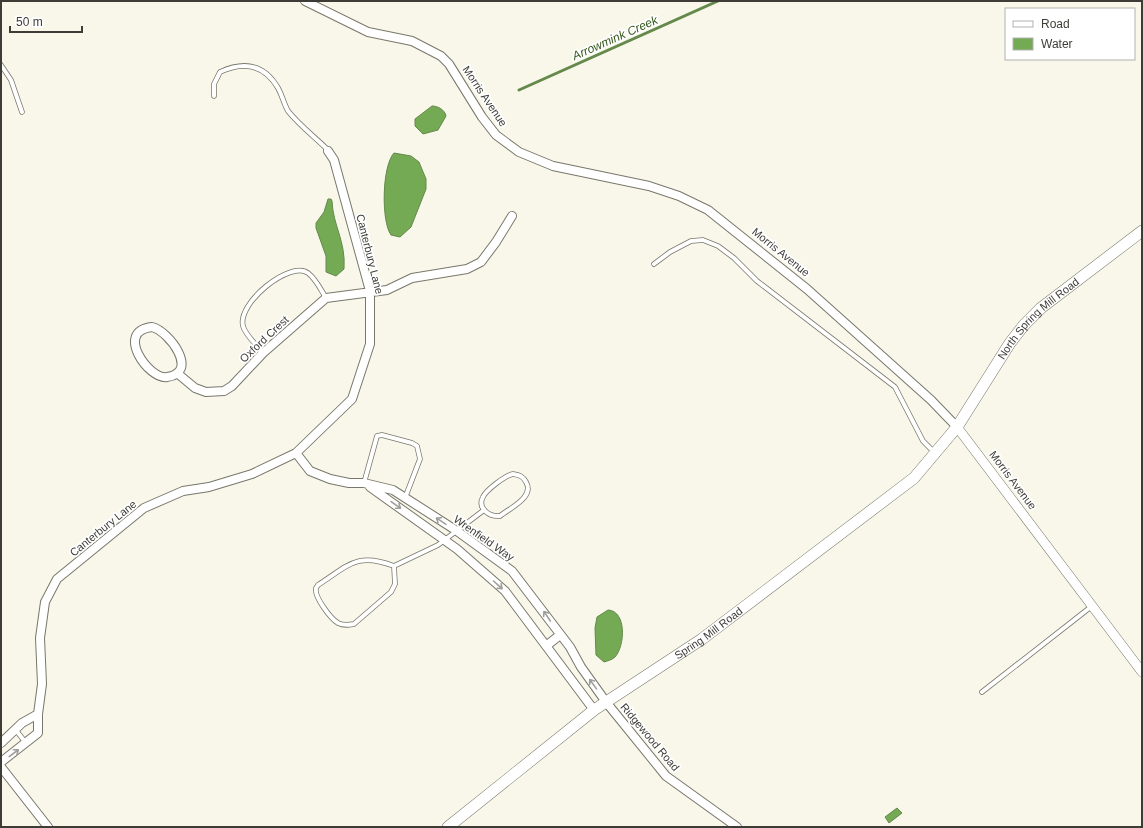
<svg xmlns="http://www.w3.org/2000/svg" width="1143" height="828" font-family="Helvetica,sans-serif">
  <style>
    .water { fill: #75aa54; stroke: #64894b }
    .lines { fill: none; stroke-linecap: round; stroke-linejoin: round }
    .stream { stroke: #64894b; stroke-width: 3 }
    .service-casing { stroke: #79776b; stroke-width: 5.5 }
    .minor-casing { stroke: #79776b; stroke-width: 10 }
    .tertiary-casing { stroke: #79776b; stroke-width: 10 }
    .secondary-casing { stroke: #79776b; stroke-width: 12 }
    .service { stroke: #fff; stroke-width: 4 }
    .minor { stroke: #fff; stroke-width: 8 }
    .tertiary { stroke: #fff; stroke-width: 9 }
    .secondary { stroke: #fff; stroke-width: 11 }
    .oneway { stroke: #9e9e9b }
    .labels { text-anchor: middle; stroke-width: 3.5; stroke-linejoin: round; paint-order: stroke }
    .street-label { font-size: 11px; fill: #3d3c37; stroke: #fff }
    .water-label { font-size: 12px; font-style: italic; fill: #36591f; stroke: #fff }
  </style>
  <rect width="100%" height="100%" fill="#f9f7ea"/>
  <!-- water -->
  <path class="water" d="M 432,106 C 438,106 445,110 446,116 L 438,130 L 423,134 L 415,126 L 415,119 Z
    M 394,153 L 411,156 L 419,162 L 426,179 L 426,189 L 411,227 L 400,237 L 391,235 C 381,221 382,166 394,153 Z
    M 328,199 L 331,199 L 332,201 C 333,226 346,241 344,269 L 336,276 L 326,272 L 326,256 L 316,228 L 316,223 L 324,212 Z
    M 608,610 C 627,611 625,646 615,657 C 612,660 607,661 604,662 L 596,655 L 595,628 L 597,617 Z
    M 897,808 L 902,813 L 889,823 L 885,817 Z"/>
  <g class="lines">
    <!-- stream -->
    <path class="stream" d="M 519,90 L 718,1"/>
    <defs>
      <path id="service" d="M 1,65 L 11,80 L 22,112
        M 214,96 L 214,84 L 220,72 C 244,61 264,64 278,88 C 282,95 284,104 288,111 C 299,125 316,138 328,150
        M 654,264 L 670,252 L 691,241 L 703,240 L 718,246 L 734,258 L 757,281 L 895,387 L 923,441 L 935,453
        M 263,353 C 257,345 245,335 243,326 C 237,303 290,260 308,273 C 316,279 321,290 326,298
        M 513,474 C 519,475 523,476 526,482 C 535,497 510,508 500,516 C 489,517 477,508 483,497 C 486,490 506,475 513,474 Z
        M 364,483 L 377,436 L 382,435 L 412,443 L 417,446 L 420,459 L 405,498
        M 394,566 L 395,584 L 391,592 L 354,624 C 349,625 344,626 338,623 C 331,619 314,597 316,588 L 318,585 C 349,565 357,552 394,566 L 438,545 L 484,510
        M 982,692 L 1092,606
        M 15,729 L 26,743"/>
      <path id="minor" d="M 305,1 L 368,32 L 412,41 L 441,56 L 449,64 L 482,117 L 496,135 L 519,152 L 553,166 L 649,186 L 679,196 L 708,210 L 807,289 L 931,400 L 957,427
        M 152,327 C 169,331 200,373 167,377 C 149,380 114,331 152,327 Z
        M 177,373 L 195,388 L 206,392 L 224,391 L 232,386 L 263,353 L 326,298 L 387,290 L 412,278 L 467,269 L 481,262 L 496,242 L 512,216
        M 296,453 L 310,471 L 330,479 L 349,483 L 364,483 L 393,490 L 457,531 L 512,571 L 570,647 L 581,667 L 606,702 L 666,776 L 737,827
        M 370,487 L 457,549 L 505,591 L 594,710
        M 546,646 L 560,635
        M 1,743 L 22,723 L 38,714
        M 1,762 L 38,733 L 38,714 L 42,684 L 40,638 L 45,602 L 57,579 L 144,508 L 183,491 L 209,487 L 252,474 L 296,453 L 352,399 L 370,344 L 370,291 L 334,160 L 328,151
        M 1,767 L 48,827"/>
      <path id="tertiary" d="M 957,427 L 1142,672"/>
      <g id="secondary">
        <path id="s1" d="M 448,827 L 594,710 L 702,639 L 914,478 L 957,427 L 1010,343 L 1024,325 L 1041,308 L 1142,231"/>
      </g>
    </defs>
    <!-- service casing -->
    <use href="#service" class="service-casing"/>
    <!-- minor casing -->
    <use href="#minor" class="minor-casing"/>
    <!-- tertiary casing -->
    <use href="#tertiary" class="tertiary-casing"/>
    <!-- secondary casing -->
    <use href="#secondary" class="secondary-casing"/>
    <!-- service -->
    <use href="#service" class="service"/>
    <!-- minor -->
    <use href="#minor" class="minor"/>
    <!-- tertiary -->
    <use href="#tertiary" class="tertiary"/>
    <!-- secondary -->
    <use href="#secondary" class="secondary"/>
  </g>
  <!-- one-way arrows -->
  <defs><path id="oneway-shaft" d="M-6 0H5M1.5-3L5.5 0L1.5 3" fill="none" stroke-width="1.6" stroke-linecap="round" stroke-linejoin="round"/></defs>
  <g class="oneway">
    <use href="#oneway-shaft" transform="translate(396 505) rotate(35)"/>
    <use href="#oneway-shaft" transform="translate(441 521) rotate(-146)"/>
    <use href="#oneway-shaft" transform="translate(498 585) rotate(42)"/>
    <use href="#oneway-shaft" transform="translate(547 616) rotate(-124)"/>
    <use href="#oneway-shaft" transform="translate(593 684) rotate(-126)"/>
    <use href="#oneway-shaft" transform="translate(14 753) rotate(-37)"/>
  </g>
  <g class="labels">
    <!-- street labels -->
    <g class="street-label">
      <text transform="translate(485 96) rotate(56)" y="4">Morris Avenue</text>
      <text transform="translate(781 252) rotate(39)" y="4">Morris Avenue</text>
      <text transform="translate(370 254) rotate(76)" y="4">Canterbury Lane</text>
      <text dy="4" stroke="none"><textPath href="#s1" startOffset="786">North Spring Mill Road</textPath></text>
      <text transform="translate(264 339) rotate(-43)" y="4">Oxford Crest</text>
      <text transform="translate(1013 480) rotate(53)" y="4">Morris Avenue</text>
      <text transform="translate(103 528) rotate(-39)" y="4">Canterbury Lane</text>
      <text transform="translate(484 538) rotate(35)" y="4">Wrenfield Way</text>
      <text dy="4" stroke="none"><textPath href="#s1" startOffset="325">Spring Mill Road</textPath></text>
      <text transform="translate(650 737) rotate(50)" y="4">Ridgewood Road</text>
    </g>
    <!-- water labels -->
    <g class="water-label">
      <text transform="translate(615 38) rotate(-24)" y="4">Arrowmink Creek</text>
    </g>
  </g>
  <!-- border -->
  <rect width="1143" height="828" fill="none" stroke="#3d3c37" stroke-width="4"/>
  <!-- legend -->
  <rect x="1005" y="8" width="130" height="52" fill="#ffffff" stroke="#b1b1af"/>
  <rect x="1013" y="21" width="20" height="6" fill="#ffffff" stroke="#b1b1af"/>
  <text x="1041" y="28" font-size="12" fill="#3d3c37">Road</text>
  <rect x="1013" y="38" width="20" height="12" fill="#75aa54" stroke="#b1b1af"/>
  <text x="1041" y="48" font-size="12" fill="#3d3c37">Water</text>
  <!-- scale -->
  <path d="M10 26v6h72v-6" fill="none" stroke="#3d3c37" stroke-width="2"/>
  <text x="16" y="26" font-size="12" fill="#3d3c37" stroke="#ffffff" stroke-width="3" paint-order="stroke">50 m</text>
</svg>
